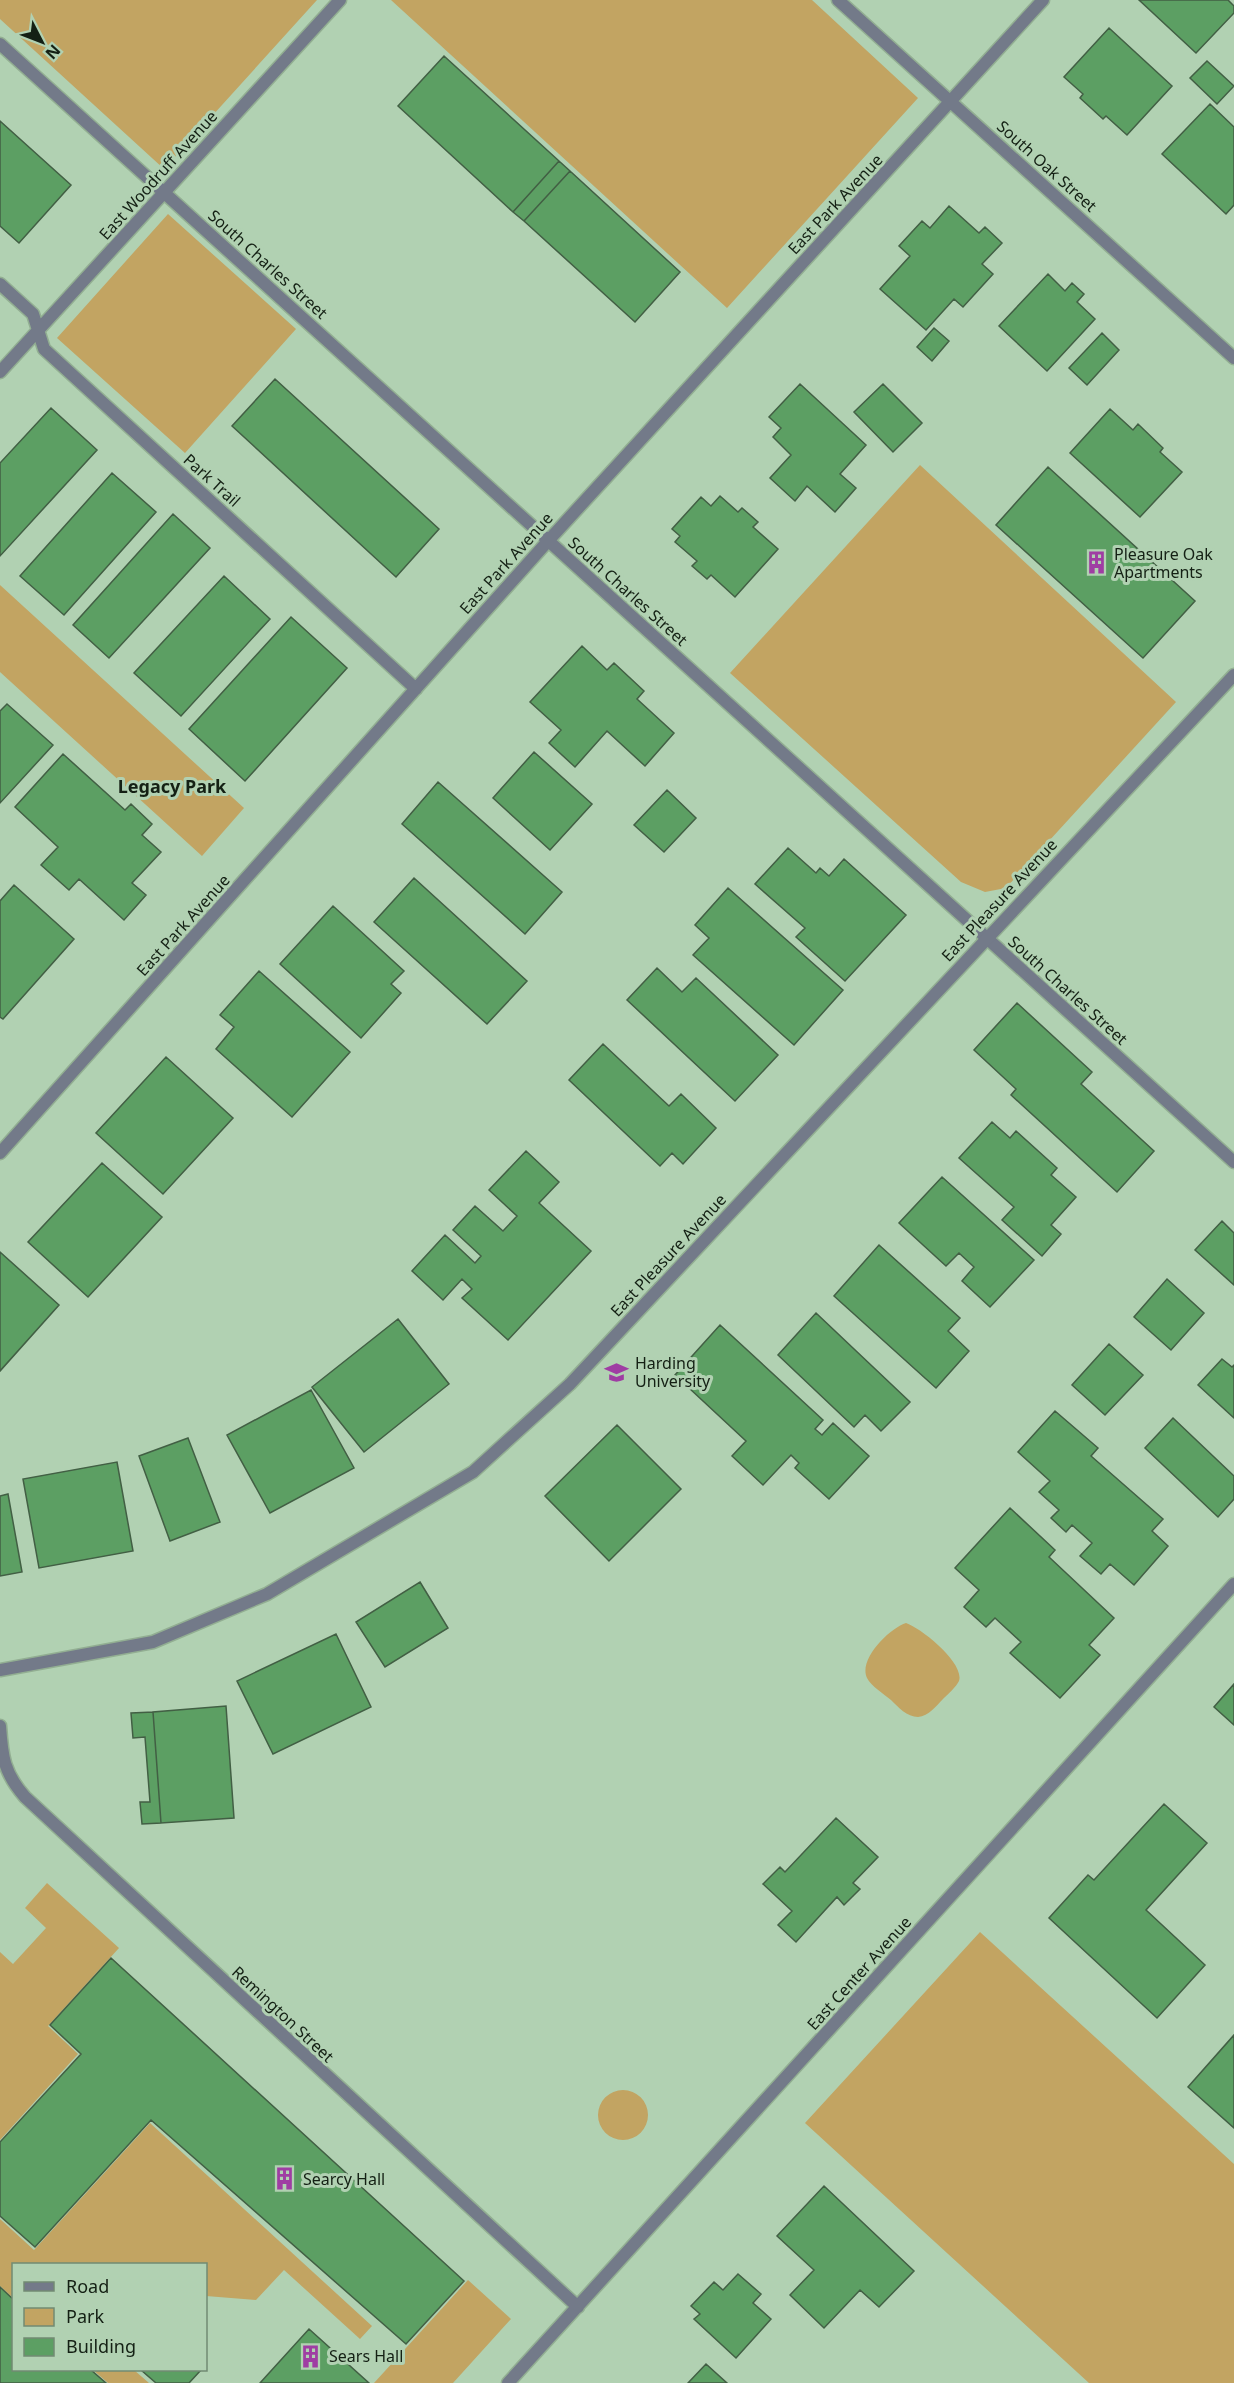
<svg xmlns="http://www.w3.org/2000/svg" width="1234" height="2383" font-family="'Noto Sans',sans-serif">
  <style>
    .green { fill: #c2a462 }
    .building { fill: #5c9f63; stroke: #425f44; stroke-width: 1.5 }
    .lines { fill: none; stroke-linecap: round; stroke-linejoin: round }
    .minor-casing { stroke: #92ae92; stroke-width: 15 }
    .tertiary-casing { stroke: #92ae92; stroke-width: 15 }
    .minor { stroke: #737a89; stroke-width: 12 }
    .tertiary { stroke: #737a89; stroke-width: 12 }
    .labels { text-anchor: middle; stroke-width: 6; stroke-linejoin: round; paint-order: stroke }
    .street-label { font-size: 16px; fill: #142014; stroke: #b1d1b2 }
    .poi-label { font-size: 16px; fill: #142014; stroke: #b1d1b2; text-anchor: start }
    .neighbourhood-label { font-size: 18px; font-weight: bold; fill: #142014; stroke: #b1d1b2 }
  </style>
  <rect width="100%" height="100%" fill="#b1d1b2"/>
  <!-- green -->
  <path class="green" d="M 0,0 L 317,0 L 164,169 L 0,19 Z
    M 391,0 L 812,0 L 918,98 L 727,308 Z
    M 168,214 L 296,329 L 185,453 L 57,338 Z
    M 920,465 L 1176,702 L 1006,888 L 985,892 L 961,882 L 730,673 Z
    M 0,585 L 244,808 L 202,856 L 0,672 Z
    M 906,1623 C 921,1628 965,1663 959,1681 C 956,1687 948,1694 943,1699 C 936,1706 929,1716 918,1717 C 907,1717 898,1707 891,1700 C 884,1694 871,1686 867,1678 C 858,1659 890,1628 906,1623 Z
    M 47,1883 L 119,1948 L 48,2026 L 78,2054 L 0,2140 L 0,1952 L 13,1964 L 46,1928 L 25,1908 Z
    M 980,1932 L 1234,2164 L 1234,2383 L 1089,2383 L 805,2123 Z
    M598 2115a25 25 0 1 1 50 0a25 25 0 1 1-50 0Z
    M 150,2123 L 372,2326 L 360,2339 L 284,2270 L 256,2300 L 206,2296 L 206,2264 L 14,2264 L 13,2298 L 0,2286 L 0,2219 L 34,2250 Z
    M 468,2280 L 511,2319 L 453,2383 L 374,2383 Z
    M 93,2370 L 134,2370 L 149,2383 L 108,2383 Z"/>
  <!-- building -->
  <path class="building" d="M 1139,0 L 1228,0 L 1234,6 L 1234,13 L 1196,53 Z
    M 1109,28 L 1172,86 L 1127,135 L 1106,116 L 1103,119 L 1080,98 L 1083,94 L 1064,77 Z
    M 444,56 L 559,161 L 513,212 L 398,106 Z
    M 1207,61 L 1234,86 L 1217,104 L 1190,78 Z
    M 1210,104 L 1234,127 L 1234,205 L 1226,214 L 1162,154 Z
    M 0,121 L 71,185 L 19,243 L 0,226 Z
    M 559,161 L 570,171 L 524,221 L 513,212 Z
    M 570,171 L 680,272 L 635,322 L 524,221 Z
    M 949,206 L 979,233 L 985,227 L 1002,243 L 982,264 L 993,274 L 963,307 L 954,299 L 926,330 L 880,289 L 910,256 L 899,246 L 922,221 L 930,228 Z
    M 1048,274 L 1065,291 L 1072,283 L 1084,294 L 1077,302 L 1095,319 L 1047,371 L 999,326 Z
    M 934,328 L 949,341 L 932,361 L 917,347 Z
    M 1102,333 L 1119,350 L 1087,385 L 1069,368 Z
    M 275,379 L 439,529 L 396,577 L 232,426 Z
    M 800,384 L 866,445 L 840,474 L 856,488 L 835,512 L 807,486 L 795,501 L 770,478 L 791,455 L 773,437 L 781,428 L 769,417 Z
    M 883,384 L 922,423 L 893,452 L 854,412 Z
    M 51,408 L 97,450 L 0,556 L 0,463 Z
    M 1110,409 L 1133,430 L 1138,424 L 1163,448 L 1160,452 L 1182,472 L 1140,517 L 1070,453 Z
    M 1048,467 L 1195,601 L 1143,658 L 996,525 Z
    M 112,473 L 156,512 L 64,615 L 20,576 Z
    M 720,496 L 738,512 L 742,508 L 758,522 L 753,527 L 778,549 L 735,597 L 711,575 L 707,579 L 692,566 L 697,561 L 675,542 L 680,536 L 672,529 L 701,497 L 711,506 Z
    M 173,514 L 210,548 L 109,658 L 73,625 Z
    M 224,576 L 270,619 L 181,716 L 134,673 Z
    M 291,617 L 347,668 L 245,781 L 189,729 Z
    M 582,646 L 607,670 L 614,663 L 644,691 L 637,699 L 674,733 L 645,766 L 607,731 L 575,767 L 549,743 L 561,730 L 530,702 Z
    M 7,704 L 53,745 L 0,803 L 0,711 Z
    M 534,752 L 592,804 L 550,850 L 493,798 Z
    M 63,754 L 125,810 L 131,804 L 152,824 L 142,835 L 161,852 L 132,883 L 146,895 L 124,920 L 79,879 L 69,890 L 41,865 L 58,847 L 15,807 Z
    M 438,782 L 562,892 L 525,934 L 402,824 Z
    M 667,790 L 696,818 L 664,852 L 634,825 Z
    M 788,848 L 816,873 L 820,868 L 829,876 L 844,859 L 906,915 L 845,981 L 796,937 L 805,928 L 755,884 Z
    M 414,878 L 527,981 L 487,1024 L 374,922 Z
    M 14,885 L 74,939 L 3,1019 L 0,1017 L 0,901 Z
    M 728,888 L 843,990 L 794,1045 L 693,955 L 709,938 L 695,925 Z
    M 333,906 L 404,971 L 391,984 L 401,993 L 361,1038 L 280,964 Z
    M 657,968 L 682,992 L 696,978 L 778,1055 L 735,1101 L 627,1000 Z
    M 259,971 L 350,1052 L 292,1117 L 216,1049 L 234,1027 L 220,1015 Z
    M 1017,1003 L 1092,1072 L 1081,1084 L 1154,1151 L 1117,1192 L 1011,1095 L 1016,1089 L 974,1050 Z
    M 603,1044 L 669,1106 L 681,1094 L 716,1128 L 683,1164 L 672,1153 L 660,1166 L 569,1080 Z
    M 166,1057 L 233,1118 L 163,1194 L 96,1133 Z
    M 992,1122 L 1010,1138 L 1016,1131 L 1057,1168 L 1051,1175 L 1076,1197 L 1051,1225 L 1061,1234 L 1042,1256 L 1002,1220 L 1014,1207 L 959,1158 Z
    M 526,1151 L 559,1182 L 539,1203 L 591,1251 L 508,1340 L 462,1298 L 472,1289 L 462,1279 L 443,1300 L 412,1271 L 445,1235 L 475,1263 L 481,1256 L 453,1230 L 475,1206 L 503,1231 L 517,1216 L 489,1190 Z
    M 102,1163 L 162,1217 L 88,1297 L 28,1242 Z
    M 942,1177 L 1034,1260 L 990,1307 L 962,1281 L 974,1267 L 959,1253 L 946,1266 L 899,1223 Z
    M 1222,1221 L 1234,1233 L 1234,1285 L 1195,1250 Z
    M 879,1245 L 960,1318 L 948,1331 L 969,1351 L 936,1388 L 834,1296 Z
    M 0,1252 L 59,1305 L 0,1371 Z
    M 1167,1279 L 1204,1313 L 1171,1350 L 1134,1317 Z
    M 816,1313 L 910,1402 L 881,1431 L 865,1415 L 854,1427 L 778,1355 Z
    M 398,1319 L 449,1384 L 364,1452 L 312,1387 Z
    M 720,1325 L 823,1420 L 815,1429 L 822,1435 L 833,1423 L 869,1456 L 829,1499 L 795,1468 L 799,1463 L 791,1455 L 763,1485 L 732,1456 L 746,1441 L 675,1375 Z
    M 1109,1344 L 1143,1375 L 1105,1415 L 1072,1385 Z
    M 1222,1359 L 1232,1367 L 1234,1365 L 1234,1418 L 1198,1385 Z
    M 311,1390 L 354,1468 L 270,1513 L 227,1435 Z
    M 1055,1411 L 1098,1448 L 1091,1456 L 1163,1519 L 1152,1531 L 1168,1546 L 1134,1585 L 1110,1564 L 1101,1574 L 1080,1556 L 1092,1543 L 1072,1525 L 1066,1532 L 1051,1518 L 1059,1510 L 1039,1492 L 1050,1481 L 1018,1452 Z
    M 1173,1418 L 1234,1476 L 1234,1499 L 1218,1517 L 1145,1448 Z
    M 617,1425 L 681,1489 L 609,1561 L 545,1496 Z
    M 188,1438 L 220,1522 L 170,1541 L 139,1456 Z
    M 117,1462 L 133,1551 L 39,1568 L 23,1479 Z
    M 8,1494 L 22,1572 L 0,1576 L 0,1496 Z
    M 1010,1508 L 1055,1550 L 1049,1557 L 1114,1618 L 1089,1645 L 1100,1655 L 1060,1698 L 1010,1653 L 1021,1642 L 995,1618 L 986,1627 L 964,1607 L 979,1590 L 955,1568 Z
    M 420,1582 L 448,1628 L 385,1667 L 356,1622 Z
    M 336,1634 L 371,1707 L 273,1754 L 237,1681 Z
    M 1234,1684 L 1234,1725 L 1214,1707 Z
    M 226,1706 L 234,1818 L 161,1823 L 153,1712 Z
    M 153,1712 L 161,1823 L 142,1824 L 140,1802 L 150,1802 L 145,1737 L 133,1738 L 131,1713 Z
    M 1164,1804 L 1207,1843 L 1146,1910 L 1205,1965 L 1157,2018 L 1049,1918 L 1088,1875 L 1094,1880 Z
    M 836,1818 L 878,1857 L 853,1883 L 860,1889 L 844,1905 L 837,1897 L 796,1942 L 778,1925 L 792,1911 L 763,1884 L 780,1867 L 785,1872 Z
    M 111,1958 L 464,2281 L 406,2344 L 151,2120 L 35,2247 L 0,2216 L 0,2142 L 81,2054 L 50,2025 Z
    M 1234,2035 L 1234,2128 L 1188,2087 Z
    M 824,2186 L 914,2271 L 879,2307 L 860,2290 L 824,2328 L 790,2295 L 814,2270 L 777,2236 Z
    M 738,2274 L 761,2294 L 753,2303 L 771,2319 L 736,2358 L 694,2319 L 700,2314 L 691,2306 L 714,2282 L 723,2290 Z
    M 0,2287 L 14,2300 L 14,2370 L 91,2370 L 106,2383 L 0,2383 Z
    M 309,2329 L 369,2383 L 260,2383 Z
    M 706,2364 L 727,2383 L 688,2383 Z
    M 141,2370 L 201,2370 L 189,2383 L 156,2383 Z"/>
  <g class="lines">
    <defs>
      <path id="minor" d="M 838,0 L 1234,358
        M 0,44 L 1234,1162
        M 0,284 L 33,314 L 44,349 L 416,689
        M 0,372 L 340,0
        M 0,1153 L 548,541 L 1043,0
        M 0,1726 C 2,1757 4,1773 25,1797 L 578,2307
        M 508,2383 L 1234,1584"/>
      <path id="tertiary" d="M 0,1670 L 153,1642 L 267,1594 L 473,1472 L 570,1384 L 1234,675"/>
    </defs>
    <!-- minor casing -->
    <use href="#minor" class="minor-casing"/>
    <!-- tertiary casing -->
    <use href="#tertiary" class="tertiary-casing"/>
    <!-- minor -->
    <use href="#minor" class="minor"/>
    <!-- tertiary -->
    <use href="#tertiary" class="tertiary"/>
  </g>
  <!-- icons -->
  <defs>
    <symbol id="building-bare" viewBox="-9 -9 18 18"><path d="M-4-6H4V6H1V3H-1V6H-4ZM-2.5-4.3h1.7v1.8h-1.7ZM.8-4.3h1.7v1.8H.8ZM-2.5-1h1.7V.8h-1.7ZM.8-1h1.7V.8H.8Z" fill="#9f3da3" stroke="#b1d1b2" stroke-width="2.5" paint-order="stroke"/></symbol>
    <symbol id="university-bare" viewBox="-9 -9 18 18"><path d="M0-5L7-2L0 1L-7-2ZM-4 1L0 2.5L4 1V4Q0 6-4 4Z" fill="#9f3da3" stroke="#b1d1b2" stroke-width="2.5" paint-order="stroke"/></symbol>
  </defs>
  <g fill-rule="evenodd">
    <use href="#building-bare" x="1080" y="546" width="33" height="33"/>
    <use href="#university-bare" x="600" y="1356" width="33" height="33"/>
    <use href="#building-bare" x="268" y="2162" width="33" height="33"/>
    <use href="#building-bare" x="294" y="2340" width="33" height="33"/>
  </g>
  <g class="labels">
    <!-- street labels -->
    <g class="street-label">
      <text transform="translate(1047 166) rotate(42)" y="6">South Oak Street</text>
      <text transform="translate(158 175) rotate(-48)" y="6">East Woodruff Avenue</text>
      <text transform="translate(835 204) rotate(-47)" y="6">East Park Avenue</text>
      <text transform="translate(268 264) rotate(42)" y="6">South Charles Street</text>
      <text transform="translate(212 480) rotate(42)" y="6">Park Trail</text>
      <text transform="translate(506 563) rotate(-48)" y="6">East Park Avenue</text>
      <text transform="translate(628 591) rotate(42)" y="6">South Charles Street</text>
      <text transform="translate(999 900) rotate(-47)" y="6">East Pleasure Avenue</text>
      <text transform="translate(183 925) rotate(-48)" y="6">East Park Avenue</text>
      <text transform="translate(1068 990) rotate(42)" y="6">South Charles Street</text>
      <text transform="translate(668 1255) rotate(-47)" y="6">East Pleasure Avenue</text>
      <text transform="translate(859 1973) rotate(-48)" y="6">East Center Avenue</text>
      <text transform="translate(283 2014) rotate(43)" y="6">Remington Street</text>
    </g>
    <!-- poi labels -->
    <g class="poi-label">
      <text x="1114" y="560">Pleasure Oak<tspan x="1114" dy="18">Apartments</tspan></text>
      <text x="635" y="1369">Harding<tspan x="635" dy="18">University</tspan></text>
      <text x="303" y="2185">Searcy Hall</text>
      <text x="329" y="2362">Sears Hall</text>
    </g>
    <!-- neighbourhood labels -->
    <g class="neighbourhood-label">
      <text x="172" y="793">Legacy Park</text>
    </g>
  </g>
  <!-- legend -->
  <rect x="12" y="2263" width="195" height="108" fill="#b1d1b2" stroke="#728a73" stroke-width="1.5"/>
  <rect x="24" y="2282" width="30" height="9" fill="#737a89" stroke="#728a73" stroke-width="1.5"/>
  <text x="66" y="2293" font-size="18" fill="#142014">Road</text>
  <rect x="24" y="2308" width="30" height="18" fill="#c2a462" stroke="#728a73" stroke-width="1.5"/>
  <text x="66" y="2323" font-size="18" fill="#142014">Park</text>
  <rect x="24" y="2338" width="30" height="18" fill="#5c9f63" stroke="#728a73" stroke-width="1.5"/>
  <text x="66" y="2353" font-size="18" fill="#142014">Building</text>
  <!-- north arrow -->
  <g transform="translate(42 42) rotate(132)" stroke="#b1d1b2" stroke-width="4.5" paint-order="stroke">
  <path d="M0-4.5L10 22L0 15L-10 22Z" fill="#142014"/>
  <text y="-9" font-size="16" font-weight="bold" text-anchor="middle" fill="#142014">N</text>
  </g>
</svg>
